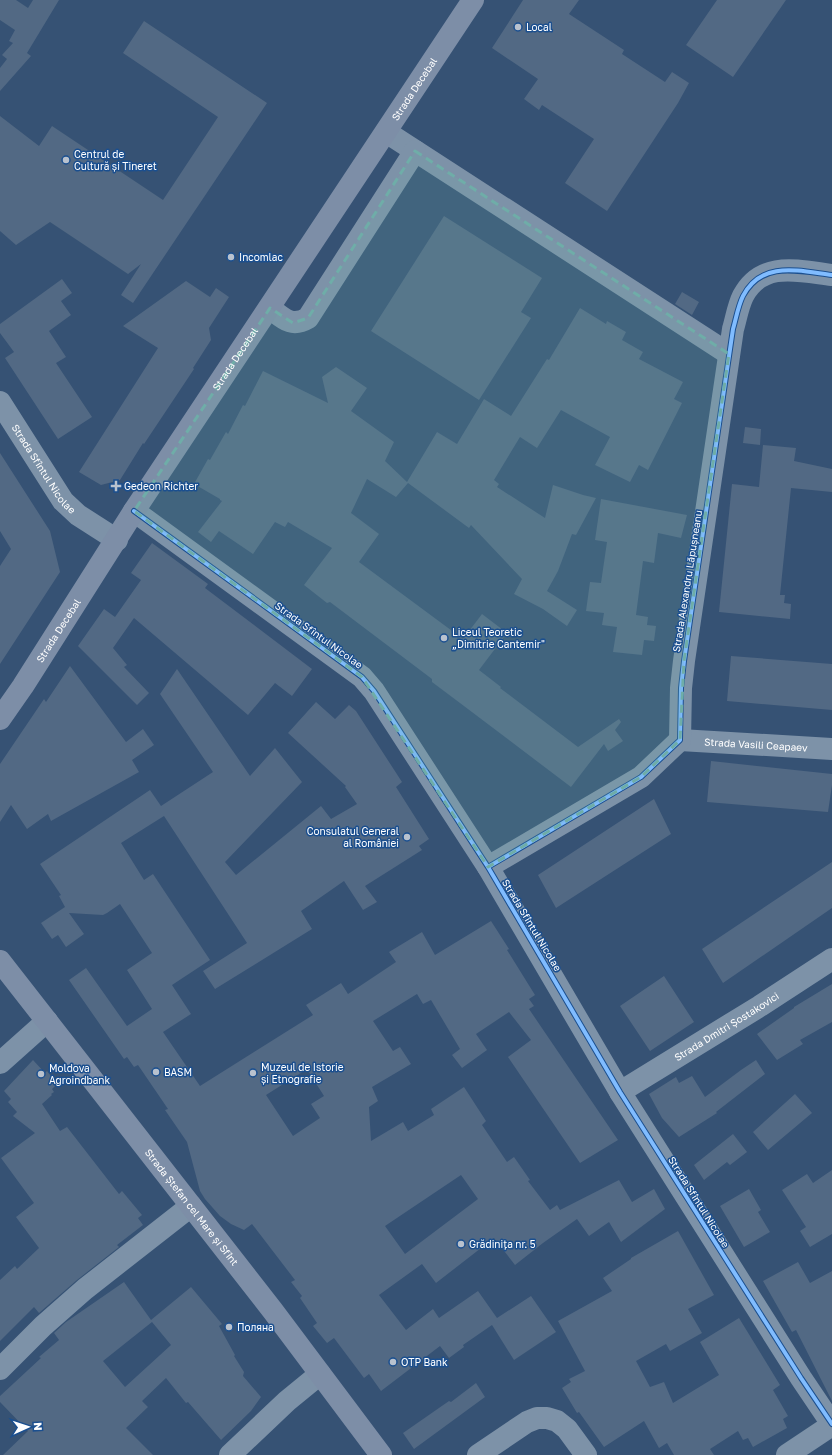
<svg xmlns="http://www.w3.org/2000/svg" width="832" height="1455" font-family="'Golos Text',sans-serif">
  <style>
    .building { fill: #526984; fill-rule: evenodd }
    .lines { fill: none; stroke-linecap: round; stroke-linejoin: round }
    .street { stroke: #7d92a8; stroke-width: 22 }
    .primary { stroke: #7d8ea7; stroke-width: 22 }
    .cycleway-casing { stroke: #1b4f8f; stroke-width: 6 }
    .cycleway { stroke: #80bcff; stroke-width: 4 }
    .marked { fill: #6fada8; fill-opacity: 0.2; stroke: #6fada8; stroke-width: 3; stroke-dasharray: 8 5; stroke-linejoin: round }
    .poi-dot { fill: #b9c2ce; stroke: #1b4f8f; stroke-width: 1.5 }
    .labels { text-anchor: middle; stroke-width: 3; stroke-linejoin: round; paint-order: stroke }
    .poi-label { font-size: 10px; fill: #fff; stroke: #1b4f8f; text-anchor: start }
    .street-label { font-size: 10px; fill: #fff; stroke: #1b4f8f }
  </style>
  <rect width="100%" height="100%" fill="#365274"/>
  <!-- building -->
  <path class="building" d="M 0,0 L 16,0 L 28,8 L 33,0 L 59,0 L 27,53 L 31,56 L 0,91 L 0,68 L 7,59 L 2,55 L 13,43 L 9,41 L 15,30 L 0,20 Z
    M 523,0 L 579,0 L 569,14 L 624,50 L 622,54 L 665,82 L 672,72 L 689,83 L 678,103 L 607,211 L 565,183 L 594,139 L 542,105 L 539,110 L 524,99 L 538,79 L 492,48 Z
    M 717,0 L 786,0 L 733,77 L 686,45 Z
    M 144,21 L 267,103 L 133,303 L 121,295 L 141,264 L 128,274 L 50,222 L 16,245 L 0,231 L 0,116 L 39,146 L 52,126 L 163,200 L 218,117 L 123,53 Z
    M 444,216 L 542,278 L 521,312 L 531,318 L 479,400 L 371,331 Z
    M 62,279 L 72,293 L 61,301 L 71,315 L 49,331 L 66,357 L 56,363 L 92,417 L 58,439 L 5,358 L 14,352 L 0,333 L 0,324 Z
    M 186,281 L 210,297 L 216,288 L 229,297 L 209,328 L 211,340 L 193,368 L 194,369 L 144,444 L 143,443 L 120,480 L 101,485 L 79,472 L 158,348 L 123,326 Z
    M 682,292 L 699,302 L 692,315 L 675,304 Z
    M 580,308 L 606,324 L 607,321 L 626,332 L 622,340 L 643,352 L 639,359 L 683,382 L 674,399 L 682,403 L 648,470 L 639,465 L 630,482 L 595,465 L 610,437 L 561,410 L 537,448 L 520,437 L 494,480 L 499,484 L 497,487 L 545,518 L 553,485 L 583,495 L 596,498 L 576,535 L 572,534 L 558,571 L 547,591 L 577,610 L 567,626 L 543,609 L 514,594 L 522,579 L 471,525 L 469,528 L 408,483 L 396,497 L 367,479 L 351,513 L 379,534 L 359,562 L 463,639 L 482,614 L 507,633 L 479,670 L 501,687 L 500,688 L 578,747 L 619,719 L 621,722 L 615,730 L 623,741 L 608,751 L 604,744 L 571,787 L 456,700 L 432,682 L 432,679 L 330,602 L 327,603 L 304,585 L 332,548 L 288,522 L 285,527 L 275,522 L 253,554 L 219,531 L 211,542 L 198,532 L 222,501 L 220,500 L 220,499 L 194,484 L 208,459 L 210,460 L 226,432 L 228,434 L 243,405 L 245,406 L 263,371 L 328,403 L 322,377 L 336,367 L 367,388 L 351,411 L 394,442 L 385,461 L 407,482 L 437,432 L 457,444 L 484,399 L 511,416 L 547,359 L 549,360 Z
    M 745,427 L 761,429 L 760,445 L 743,443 Z
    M 763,445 L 796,448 L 794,461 L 832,469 L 832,492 L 791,488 L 780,595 L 785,595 L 784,603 L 791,604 L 790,619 L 719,612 L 732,484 L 759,487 Z
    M 0,453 L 50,531 L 60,572 L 0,664 L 0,566 L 11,549 L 0,531 Z
    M 601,499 L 687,515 L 681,538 L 658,533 L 654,563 L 643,561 L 636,615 L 648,617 L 647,625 L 656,626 L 654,641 L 644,640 L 642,655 L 613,652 L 617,627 L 602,625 L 604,613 L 586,611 L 590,582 L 601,583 L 607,542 L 595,540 Z
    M 152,543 L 208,584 L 205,588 L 312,669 L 292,696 L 275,683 L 248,715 L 134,618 L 113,648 L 127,665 L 124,667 L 149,693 L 137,705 L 78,646 L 104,609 L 115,617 L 141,580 L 131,573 Z
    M 731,656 L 832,664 L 832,710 L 727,701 Z
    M 70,666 L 126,742 L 143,729 L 154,745 L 132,760 L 139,772 L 51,821 L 48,814 L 27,829 L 11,805 L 0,822 L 0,764 L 44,699 L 46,702 Z
    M 177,669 L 250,776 L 275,748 L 302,782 L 225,862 L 236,875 L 321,806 L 331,819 L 357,804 L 345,787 L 346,786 L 288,733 L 316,702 L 335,719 L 349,705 L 356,711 L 402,782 L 396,787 L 429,839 L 419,846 L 422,850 L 365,886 L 377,902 L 363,910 L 344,881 L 301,911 L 312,929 L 215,989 L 203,971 L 247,943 L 164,816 L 121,843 L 144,880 L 153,874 L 210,960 L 172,985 L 191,1014 L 163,1032 L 200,1086 L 313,1015 L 306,1005 L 341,983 L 348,994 L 396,962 L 389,952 L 422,932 L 435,955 L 491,921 L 509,949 L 507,950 L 535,995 L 529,999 L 534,1006 L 529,1009 L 618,1140 L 580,1163 L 508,1057 L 531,1040 L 509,1012 L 476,1034 L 487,1050 L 462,1068 L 452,1055 L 460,1049 L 431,1000 L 423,1004 L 417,994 L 373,1021 L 393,1051 L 400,1047 L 411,1064 L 372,1087 L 378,1101 L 369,1107 L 371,1141 L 403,1122 L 408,1131 L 434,1115 L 431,1109 L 464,1087 L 486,1121 L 482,1125 L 507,1162 L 514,1157 L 530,1180 L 528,1181 L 550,1210 L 557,1205 L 560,1210 L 619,1180 L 632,1202 L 654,1189 L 665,1209 L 621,1242 L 609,1222 L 589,1236 L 577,1219 L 543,1243 L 515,1265 L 494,1238 L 436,1283 L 422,1264 L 379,1295 L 406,1330 L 433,1309 L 439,1318 L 478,1291 L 497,1318 L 531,1296 L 556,1332 L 514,1360 L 492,1325 L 463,1345 L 464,1347 L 449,1358 L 440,1346 L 381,1391 L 369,1374 L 364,1378 L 334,1338 L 327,1343 L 313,1326 L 317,1323 L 300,1298 L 302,1296 L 291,1282 L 295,1280 L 252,1224 L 244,1230 L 231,1224 L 220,1216 L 205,1199 L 200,1191 L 187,1142 L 165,1110 L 168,1109 L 138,1065 L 134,1067 L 127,1057 L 124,1059 L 69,980 L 86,968 L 127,1026 L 152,1009 L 127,970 L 152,953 L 120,904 L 107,913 L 103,915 L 69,913 L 84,934 L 66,947 L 58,935 L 52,939 L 41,923 L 65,907 L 59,896 L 61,895 L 40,864 L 150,790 L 161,806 L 213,772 L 160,694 ZM 307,1069 L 324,1096 L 311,1104 L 320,1118 L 293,1136 L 266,1095 ZM 461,1175 L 478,1199 L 405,1254 L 385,1226 Z
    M 711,761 L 832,774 L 832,785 L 828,812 L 707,802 Z
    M 654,799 L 671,834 L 556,908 L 538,875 Z
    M 832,862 L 832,908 L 723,983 L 702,949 Z
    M 664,976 L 694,1022 L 650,1051 L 620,1006 Z
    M 832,984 L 832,1022 L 800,1040 L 803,1044 L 777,1060 L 757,1034 L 794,1008 L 794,1007 Z
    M 33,1060 L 45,1073 L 47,1071 L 57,1084 L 52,1089 L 54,1092 L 51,1094 L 52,1095 L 42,1104 L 60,1131 L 67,1127 L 119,1194 L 122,1191 L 142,1215 L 138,1218 L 143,1225 L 117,1245 L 119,1247 L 77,1280 L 39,1313 L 34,1307 L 0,1341 L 0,1280 L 15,1266 L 17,1269 L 39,1248 L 16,1217 L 34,1203 L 1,1158 L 35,1133 L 13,1116 L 17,1112 L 8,1102 L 11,1099 L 4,1091 Z
    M 756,1060 L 765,1074 L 716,1112 L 717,1113 L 679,1137 L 662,1118 L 649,1094 L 676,1077 L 679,1083 L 692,1076 L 705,1097 L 741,1070 Z
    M 795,1094 L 812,1113 L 768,1150 L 753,1132 Z
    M 733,1134 L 747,1152 L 730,1165 L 727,1162 L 704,1180 L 694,1165 Z
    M 832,1170 L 832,1234 L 810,1247 L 800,1231 L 806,1227 L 782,1190 L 807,1174 L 813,1183 Z
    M 749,1189 L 761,1210 L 758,1212 L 770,1232 L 744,1247 L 720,1206 Z
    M 678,1231 L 714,1295 L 688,1309 L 702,1333 L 670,1351 L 666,1344 L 636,1361 L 650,1387 L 664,1382 L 673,1403 L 719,1375 L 700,1342 L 739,1318 L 780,1385 L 773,1390 L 788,1416 L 783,1419 L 787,1428 L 753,1447 L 748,1438 L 743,1440 L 738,1431 L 710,1449 L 714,1455 L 674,1455 L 667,1443 L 659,1448 L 644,1421 L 604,1447 L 579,1412 L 577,1413 L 562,1388 L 571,1382 L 569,1379 L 585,1371 L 558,1321 L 612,1291 L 603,1278 L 631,1259 L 631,1258 Z
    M 798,1262 L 810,1283 L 832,1271 L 832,1401 L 796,1330 L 792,1332 L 763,1281 Z
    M 124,1282 L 151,1320 L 191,1287 L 222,1324 L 219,1326 L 235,1355 L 234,1356 L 244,1372 L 243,1376 L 261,1397 L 251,1411 L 221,1440 L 188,1402 L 186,1403 L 166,1378 L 142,1401 L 148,1407 L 126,1428 L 153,1455 L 3,1455 L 28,1431 L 0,1402 L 0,1396 L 41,1358 L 39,1357 L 59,1340 L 54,1333 L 66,1322 ZM 152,1322 L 171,1345 L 125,1387 L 103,1361 Z
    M 476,1383 L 485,1397 L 414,1449 L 403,1433 L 449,1401 L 451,1402 Z"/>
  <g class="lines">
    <!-- street -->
    <g class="street">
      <path d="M 386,132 L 729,354"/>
      <path d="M 270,308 C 283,318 291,328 308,318 L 415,151"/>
      <path id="s1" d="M 0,402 L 63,501 L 78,515 L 117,540"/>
      <path d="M 134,511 L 362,677 L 374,691 L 488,867 L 620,1092 L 801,1378 L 832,1424"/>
      <path id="s2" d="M 680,740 L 832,749"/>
      <path d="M 488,867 L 641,777 L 680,740 L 681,688 L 684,661 L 733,329 C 736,319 738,306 743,296 C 762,260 799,271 832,275"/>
      <path d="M 0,1063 L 47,1021"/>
      <path id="s3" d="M 620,1092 L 760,1006 L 832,959"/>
      <path d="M 0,1369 L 43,1326 L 85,1289 L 191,1206"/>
      <path d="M 230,1455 L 287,1401 L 320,1374"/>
      <path d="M 478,1455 L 527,1422 L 537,1418 L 547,1418 L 557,1421 L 567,1429 L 586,1455"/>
      <path d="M 787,1455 L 832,1425"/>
    </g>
    <!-- primary -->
    <g class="primary">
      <path id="s4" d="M 0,719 L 23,686 L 134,511 L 473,0"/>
      <path id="s5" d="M 0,961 L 273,1311 L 381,1455"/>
    </g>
    <defs>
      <path id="cycleway" d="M 134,511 L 362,677 L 374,691 L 488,867 L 620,1092 L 801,1378 L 832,1424
        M 488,867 L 641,777 L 680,740 L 681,688 L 684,661 L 733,329 C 736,319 738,306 743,296 C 762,260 799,271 832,275"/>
    </defs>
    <!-- cycleway casing -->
    <use href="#cycleway" class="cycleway-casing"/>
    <!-- cycleway -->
    <use href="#cycleway" class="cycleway"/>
  </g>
  <!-- marked area -->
  <path class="marked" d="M 415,151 L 729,354 L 684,661 L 680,740 L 641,777 L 488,867 L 362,677 L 134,511 L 270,308 L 293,323 L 308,318 Z"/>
  <!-- markers -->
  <g class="poi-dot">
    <circle cx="518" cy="27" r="4"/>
    <circle cx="66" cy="160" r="4"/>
    <circle cx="231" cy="257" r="4"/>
    <path d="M114 480h4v4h4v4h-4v4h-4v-4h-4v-4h4z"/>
    <circle cx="444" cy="638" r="4"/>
    <circle cx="407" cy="837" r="4"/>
    <circle cx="156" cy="1072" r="4"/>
    <circle cx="253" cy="1073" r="4"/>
    <circle cx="41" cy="1074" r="4"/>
    <circle cx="461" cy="1244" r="4"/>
    <circle cx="229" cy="1327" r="4"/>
    <circle cx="393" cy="1362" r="4"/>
  </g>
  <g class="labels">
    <!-- poi labels -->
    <g class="poi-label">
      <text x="526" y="31">Local</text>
      <text x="74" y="158">Centrul de<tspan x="74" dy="12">Cultură și Tineret</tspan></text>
      <text x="239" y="261">Incomlac</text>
      <text x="124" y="490">Gedeon Richter</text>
      <text x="452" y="636">Liceul Teoretic<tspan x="452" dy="12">„Dimitrie Cantemir"</tspan></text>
      <text x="399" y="835" text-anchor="end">Consulatul General<tspan x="399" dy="12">al României</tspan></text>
      <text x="261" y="1071">Muzeul de Istorie<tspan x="261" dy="12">și Etnografie</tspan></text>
      <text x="49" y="1072">Moldova<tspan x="49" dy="12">Agroindbank</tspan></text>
      <text x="164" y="1076">BASM</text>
      <text x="469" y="1248">Grădinița nr. 5</text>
      <text x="237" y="1331">Поляна</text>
      <text x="401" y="1366">OTP Bank</text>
    </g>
    <!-- street labels -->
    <g class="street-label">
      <text dy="4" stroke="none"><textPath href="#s4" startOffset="754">Strada Decebal</textPath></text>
      <text dy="4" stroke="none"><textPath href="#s4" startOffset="430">Strada Decebal</textPath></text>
      <text dy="4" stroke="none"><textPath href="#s1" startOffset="80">Strada Sfîntul Nicolae</textPath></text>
      <text transform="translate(687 581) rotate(-81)" y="4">Strada Alexandru Lăpușneanu</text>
      <text dy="4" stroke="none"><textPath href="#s4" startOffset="106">Strada Decebal</textPath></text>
      <text transform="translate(319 635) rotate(36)" y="4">Strada Sfîntul Nicolae</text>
      <text dy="4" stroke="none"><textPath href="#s2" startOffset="76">Strada Vasili Ceapaev</textPath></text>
      <text transform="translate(532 925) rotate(59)" y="4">Strada Sfîntul Nicolae</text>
      <text dy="4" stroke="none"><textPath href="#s3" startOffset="125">Strada Dmitri Șostakovici</textPath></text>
      <text transform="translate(699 1202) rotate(58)" y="4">Strada Sfîntul Nicolae</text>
      <text dy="4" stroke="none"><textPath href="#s5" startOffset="312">Strada Ștefan cel Mare și Sfînt</textPath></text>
    </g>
  </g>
  <!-- north arrow -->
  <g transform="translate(28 1427) rotate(87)" stroke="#1b4f8f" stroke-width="3" paint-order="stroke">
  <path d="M0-3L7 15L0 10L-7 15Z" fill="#ffffff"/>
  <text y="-6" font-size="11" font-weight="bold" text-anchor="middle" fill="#ffffff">N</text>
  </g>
</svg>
